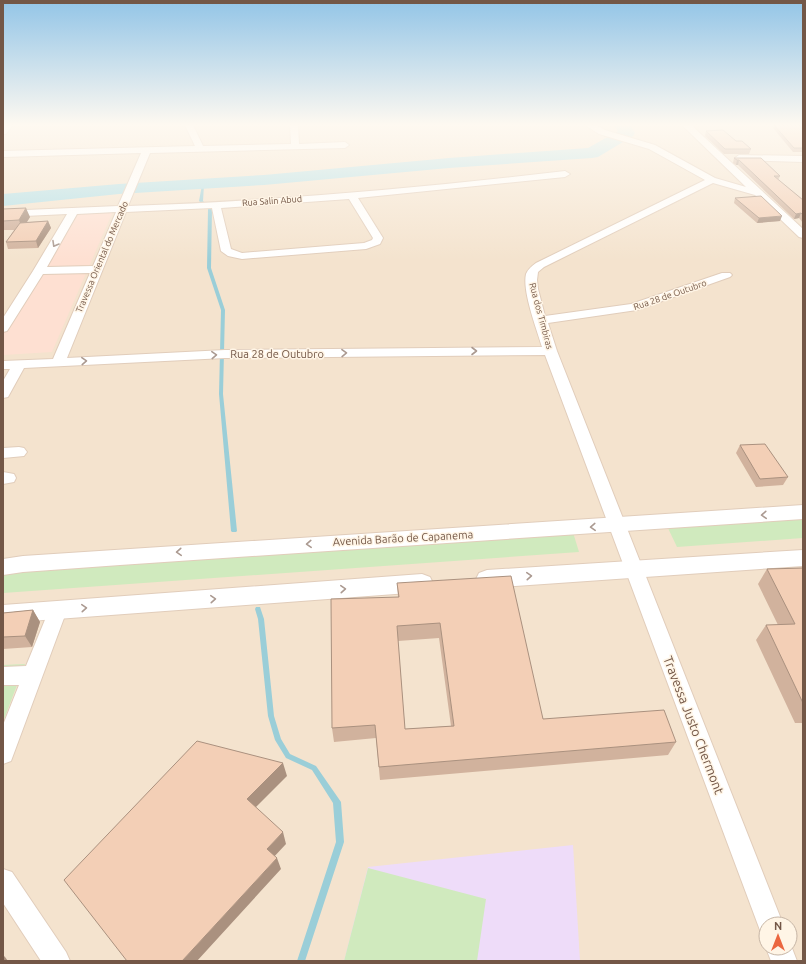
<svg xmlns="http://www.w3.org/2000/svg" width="806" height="964" font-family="Ubuntu,sans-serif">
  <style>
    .residential { fill: #f4e3ce; fill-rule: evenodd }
    .commercial { fill: #fee0d2 }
    .education { fill: #eedcf9 }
    .green { fill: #d0eabe }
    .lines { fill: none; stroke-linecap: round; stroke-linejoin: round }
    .stream { fill: #9aced8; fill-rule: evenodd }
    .river { fill: #b4dfe6; fill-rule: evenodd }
    .minor-casing { stroke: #e1cdbb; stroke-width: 2 }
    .tertiary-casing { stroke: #e1cdbb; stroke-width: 2 }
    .minor { fill: #fff; fill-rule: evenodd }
    .tertiary { fill: #fff; fill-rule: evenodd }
    .wall { fill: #d1b29d; fill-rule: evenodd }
    .shaded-wall { fill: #aa917f }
    .building { fill: #f3cfb6; stroke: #aa917f; fill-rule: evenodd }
    .oneway { stroke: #ab9a91 }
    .labels { text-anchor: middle; stroke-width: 3; stroke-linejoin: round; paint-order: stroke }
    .far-street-label { font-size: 9px; fill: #735747; stroke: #fff5e6 }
    .street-label { font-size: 11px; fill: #735747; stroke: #fff5e6 }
    .near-street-label { font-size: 13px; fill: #735747; stroke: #fff5e6 }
  </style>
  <rect width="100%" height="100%" fill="#fdf1df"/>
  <!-- residential -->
  <path class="residential" d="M 3,125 L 803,125 L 803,961 L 3,961 ZM 766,924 L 790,924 L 790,948 L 766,948 Z"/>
  <!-- commercial -->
  <path class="commercial" d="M 114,209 L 52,352 L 3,355 L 3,334 L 81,210 Z"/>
  <!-- education -->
  <path class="education" d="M 573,845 L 580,961 L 344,961 L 368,867 Z"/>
  <!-- green -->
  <path class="green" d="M 803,515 L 803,538 L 677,547 L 666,524 Z
    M 572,529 L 579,552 L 3,593 L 3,570 Z
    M 25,664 L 3,722 L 3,665 Z
    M 368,868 L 486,899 L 477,961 L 344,961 Z"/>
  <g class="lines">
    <!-- stream -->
    <path class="stream" d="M 203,184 L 204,185 L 203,201 L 212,209 L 211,268 L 225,310 L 223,394 L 237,531 L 236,532 L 232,532 L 231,531 L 219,394 L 221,310 L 207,268 L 208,209 L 199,201 L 202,185 Z
      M 256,607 L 260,607 L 264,619 L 274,716 L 281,739 L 290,754 L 316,766 L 341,802 L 344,842 L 305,961 L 297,961 L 336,842 L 333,803 L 312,770 L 286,758 L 275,740 L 268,716 L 258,619 L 255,609 Z"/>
    <!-- river -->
    <path class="river" d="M 614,125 L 630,125 L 635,133 L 633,136 L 598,157 L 592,158 L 449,168 L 264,185 L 119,194 L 3,206 L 3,194 L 119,184 L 264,175 L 449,158 L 588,148 L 618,131 Z"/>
    <defs>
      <path id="minor" d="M 4,125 L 13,125 L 6,134 L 3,134 Z
        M 185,125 L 193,125 L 203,146 L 291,144 L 290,125 L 298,125 L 299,144 L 345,142 L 349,145 L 345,148 L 150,153 L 128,206 C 275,201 419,188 565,171 L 570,174 L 565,177 L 358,198 L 383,238 L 380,244 L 366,249 L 242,259 L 228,256 L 221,251 L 212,208 L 126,212 L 67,358 L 225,350 L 542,347 C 537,330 522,291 526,274 C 528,269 532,266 536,263 L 705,180 L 649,149 L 599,134 L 585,125 L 596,125 L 605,130 L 655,145 L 715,178 L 746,187 L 684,127 L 685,125 L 691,125 L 803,229 L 803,238 L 799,237 L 755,195 L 713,183 L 544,267 L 538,272 L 537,280 L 538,289 L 545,316 L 631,304 L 722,273 L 730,273 L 732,275 L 730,277 L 637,310 L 548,323 L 557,351 L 783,924 L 766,924 L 766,935 L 761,933 L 545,355 L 225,358 L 24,368 L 8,397 L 3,398 L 3,381 L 10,369 L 3,369 L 3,361 L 53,359 L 90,273 L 43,274 L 9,328 L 7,331 L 3,332 L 3,318 L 33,271 L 67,214 L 3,217 L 3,211 L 118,206 L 141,153 L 3,157 L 3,151 L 195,146 ZM 349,199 L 373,238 L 372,240 L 364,243 L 242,253 L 231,249 L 221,208 ZM 116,212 L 93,266 L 47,267 L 77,214 Z
        M 739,155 L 803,156 L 803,162 L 736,160 L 735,158 Z
        M 19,447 L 24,448 L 27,452 L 24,456 L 3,458 L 3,448 Z
        M 3,472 L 14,474 L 16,478 L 14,482 L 3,484 Z
        M 58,602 L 65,604 L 67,610 L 14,753 L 11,761 L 3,764 L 3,725 L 19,685 L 3,685 L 3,667 L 26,666 L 49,610 L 51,604 Z
        M 3,869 L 12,872 L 66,952 L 70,961 L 41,961 L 3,903 Z
        M 790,943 L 797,961 L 771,961 L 766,948 L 766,947 L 790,948 Z"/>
      <path id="tertiary" d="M 803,505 L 803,519 L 120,565 L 23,572 L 3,575 L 3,559 L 23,556 Z
        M 803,550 L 803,566 L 487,588 L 479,585 L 476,579 L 479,573 L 487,570 Z
        M 422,574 L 430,577 L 433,583 L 430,589 L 422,592 L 3,623 L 3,605 Z"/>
    </defs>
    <!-- minor casing -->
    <use href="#minor" class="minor-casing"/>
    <!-- tertiary casing -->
    <use href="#tertiary" class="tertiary-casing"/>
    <!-- minor -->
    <use href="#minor" class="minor"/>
    <!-- tertiary -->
    <use href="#tertiary" class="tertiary"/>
  </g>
  <!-- wall -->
  <path class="wall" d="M 774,125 L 803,130 L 803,152 L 793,152 L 773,128 Z
    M 706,131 L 736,141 L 751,149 L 749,154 L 724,154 L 705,136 Z
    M 734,158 L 780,176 L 778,180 L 803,200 L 803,223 L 799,218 L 794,219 L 738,165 L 736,165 L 733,163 Z
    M 735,198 L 780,221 L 757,223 L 734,203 Z
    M 3,209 L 30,217 L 27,222 L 48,221 L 51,228 L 38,248 L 8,249 L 6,242 L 14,230 L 3,230 Z
    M 740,445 L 788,477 L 783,485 L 756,487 L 736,453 Z
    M 803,568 L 803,723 L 795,723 L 756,640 L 766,625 L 778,625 L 758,584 L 767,569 Z
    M 397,583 L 543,719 L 676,742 L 668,755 L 380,780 L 376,738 L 334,742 L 332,728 L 398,597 ZM 439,638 L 451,726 L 405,729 L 398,641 Z
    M 33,610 L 40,622 L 32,647 L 3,649 L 3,613 Z"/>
  <!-- shaded-wall -->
  <path class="shaded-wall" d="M 737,160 L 739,160 L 738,165 L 736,165 Z
    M 26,208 L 30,217 L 22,230 L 19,220 Z
    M 801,213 L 799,218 L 794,219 L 796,214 Z
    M 782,216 L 780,221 L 757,223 L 759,218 Z
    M 48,221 L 51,228 L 38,248 L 36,241 Z
    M 33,610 L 40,622 L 32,647 L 25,636 Z
    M 283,763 L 287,776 L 252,811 L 247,799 Z
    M 283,832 L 286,844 L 271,860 L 267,849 Z
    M 277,858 L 281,869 L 197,961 L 182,961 Z
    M 3,955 L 5,957 L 8,961 L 3,961 Z"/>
  <!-- building -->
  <path class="building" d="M 774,125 L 799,125 L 803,130 L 803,148 L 794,148 Z
    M 723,130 L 736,141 L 742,141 L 751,149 L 725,149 L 706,131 Z
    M 734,158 L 761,158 L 780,176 L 774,176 L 803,200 L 803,215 L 801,213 L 796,214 L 739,160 L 737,160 Z
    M 761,196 L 782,216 L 759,218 L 735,198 Z
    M 26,208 L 19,220 L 3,221 L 3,209 Z
    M 48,221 L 36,241 L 6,242 L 20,223 Z
    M 765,444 L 788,477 L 760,479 L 740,445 Z
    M 803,568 L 803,703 L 766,625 L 795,624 L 767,569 Z
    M 511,576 L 543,719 L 664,710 L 676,742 L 379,767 L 375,725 L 332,728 L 331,599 L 399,597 L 397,583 ZM 440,623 L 454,726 L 405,729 L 397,626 Z
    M 33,610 L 25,636 L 3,637 L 3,613 Z
    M 197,741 L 283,763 L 247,799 L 283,832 L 267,849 L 277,858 L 182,961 L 127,961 L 64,880 Z"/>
  <!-- one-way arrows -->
  <defs><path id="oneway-chevron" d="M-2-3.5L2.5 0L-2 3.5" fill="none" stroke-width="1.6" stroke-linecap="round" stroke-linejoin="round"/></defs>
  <g class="oneway">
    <use href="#oneway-chevron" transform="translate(55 244) rotate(120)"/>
    <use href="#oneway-chevron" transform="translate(474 351)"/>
    <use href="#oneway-chevron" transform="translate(344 353) rotate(-1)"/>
    <use href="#oneway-chevron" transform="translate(214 355) rotate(-3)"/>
    <use href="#oneway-chevron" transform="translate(84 361) rotate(-3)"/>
    <use href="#oneway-chevron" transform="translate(764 515) rotate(176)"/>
    <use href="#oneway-chevron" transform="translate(593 527) rotate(177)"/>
    <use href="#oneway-chevron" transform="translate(309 544) rotate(177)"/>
    <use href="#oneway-chevron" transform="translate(179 552) rotate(176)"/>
    <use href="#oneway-chevron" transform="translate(529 576) rotate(-4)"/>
    <use href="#oneway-chevron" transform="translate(343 589) rotate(-4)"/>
    <use href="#oneway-chevron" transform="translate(213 599) rotate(-4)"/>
    <use href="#oneway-chevron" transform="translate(84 608) rotate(-4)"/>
  </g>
  <!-- sky -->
  <linearGradient id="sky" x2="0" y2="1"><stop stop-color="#93c5e7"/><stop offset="0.48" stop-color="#fef9f1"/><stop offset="1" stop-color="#fef9f1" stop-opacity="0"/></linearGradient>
  <rect width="806" height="260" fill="url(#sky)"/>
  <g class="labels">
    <!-- far-street labels -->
    <g class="far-street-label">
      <text transform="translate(272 201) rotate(-4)" y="3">Rua Salin Abud</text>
      <text transform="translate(102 257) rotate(-67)" y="3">Travessa Oriental do Mercado</text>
      <text transform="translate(670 295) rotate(-19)" y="3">Rua 28 de Outubro</text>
      <text transform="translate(541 316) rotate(75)" y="3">Rua dos Timbiras</text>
    </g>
    <!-- street labels -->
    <g class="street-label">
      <text x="277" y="358">Rua 28 de Outubro</text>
      <text transform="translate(403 538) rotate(-3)" y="4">Avenida Barão de Capanema</text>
    </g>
    <!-- near-street labels -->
    <g class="near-street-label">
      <text transform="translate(694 725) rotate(69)" y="5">Travessa Justo Chermont</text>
    </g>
  </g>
  <!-- border -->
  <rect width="806" height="964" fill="none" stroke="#735747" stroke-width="8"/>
  <!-- north arrow -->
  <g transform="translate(778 936)"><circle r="19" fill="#fff5e6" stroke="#c7b6a6"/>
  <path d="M0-3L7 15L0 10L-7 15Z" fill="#eb6740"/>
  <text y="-6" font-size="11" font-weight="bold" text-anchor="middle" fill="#735747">N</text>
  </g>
</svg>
